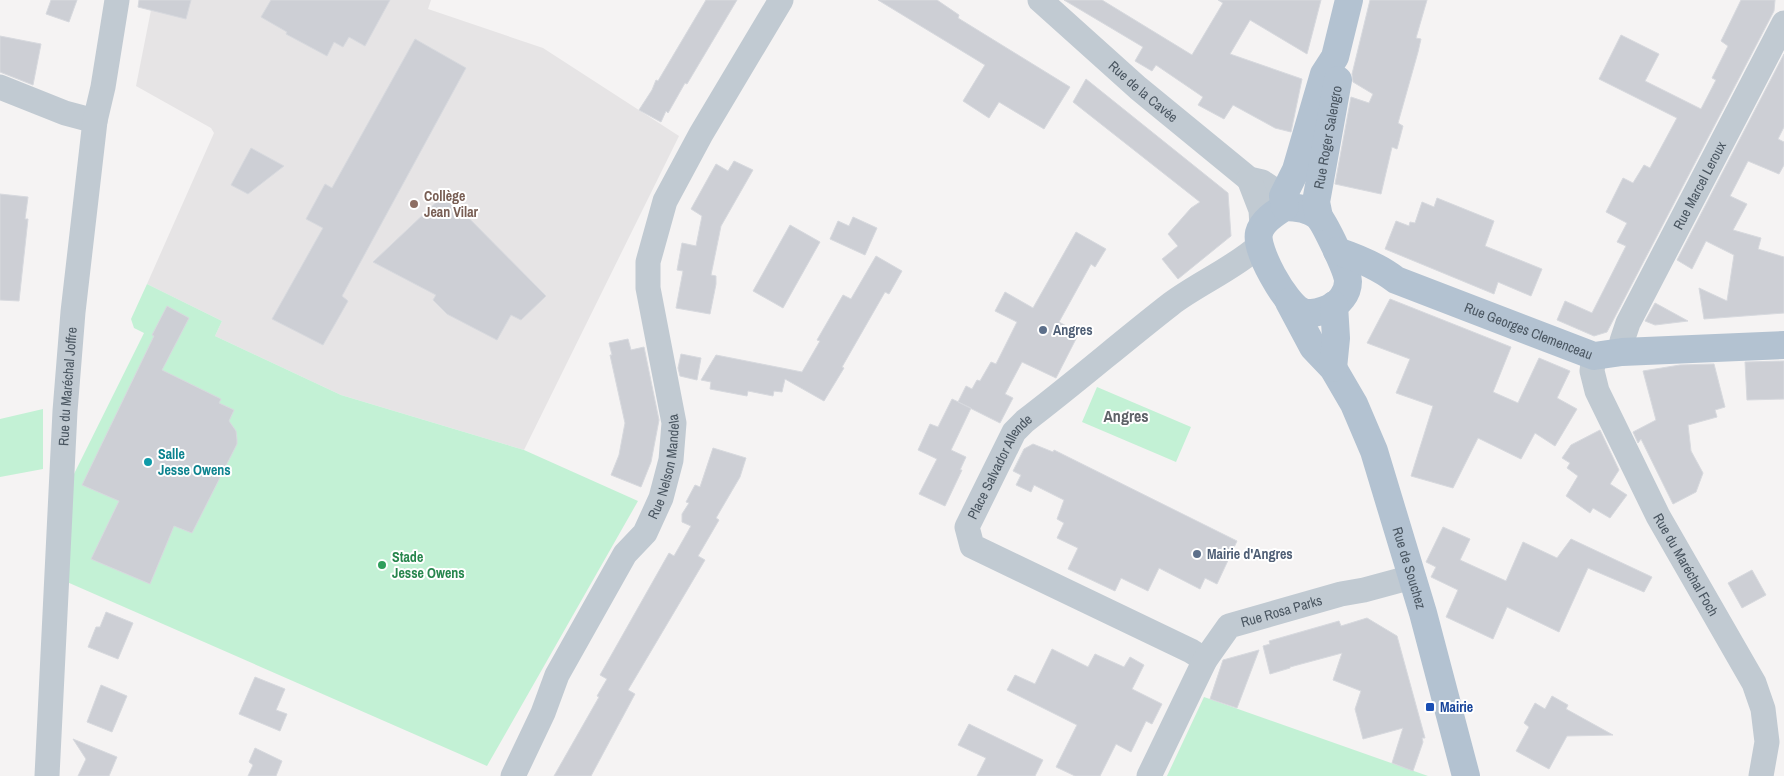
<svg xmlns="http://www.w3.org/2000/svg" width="1784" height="776" font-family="'Archivo Narrow',sans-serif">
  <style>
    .education { fill: #e6e4e5 }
    .green { fill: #c3f1d5 }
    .building { fill: #cdcfd5; stroke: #d7d9de }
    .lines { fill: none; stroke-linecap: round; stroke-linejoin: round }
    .minor { stroke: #c1cad2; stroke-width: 25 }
    .major { stroke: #b3c2d1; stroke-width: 28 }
    .education-dot { fill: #8d6e63; stroke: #fff; stroke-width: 2 }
    .service-dot { fill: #5c6f8a; stroke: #fff; stroke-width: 2 }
    .culture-dot { fill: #0f9aa8; stroke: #fff; stroke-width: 2 }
    .leisure-dot { fill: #2e9e5b; stroke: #fff; stroke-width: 2 }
    .transit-dot { fill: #1a4fb4; stroke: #fff; stroke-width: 2 }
    .labels { text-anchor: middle; stroke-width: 4; stroke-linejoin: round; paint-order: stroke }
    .street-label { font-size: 14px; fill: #4a5661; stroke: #fff }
    .education-label { font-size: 14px; font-weight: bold; fill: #785e54; stroke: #fff; text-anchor: start }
    .service-label { font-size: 14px; font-weight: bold; fill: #4e5e75; stroke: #fff; text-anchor: start }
    .culture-label { font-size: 14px; font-weight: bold; fill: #0d838f; stroke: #fff; text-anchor: start }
    .leisure-label { font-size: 14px; font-weight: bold; fill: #27864d; stroke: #fff; text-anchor: start }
    .transit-label { font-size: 14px; font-weight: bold; fill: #164399; stroke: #fff; text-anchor: start }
    .quarter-label { font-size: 16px; font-weight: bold; fill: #5f6368; stroke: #fff }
  </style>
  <rect width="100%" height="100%" fill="#f5f3f3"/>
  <!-- education -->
  <path class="education" d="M 153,0 L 431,0 L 428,9 L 543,48 L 679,136 L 524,450 L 341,395 L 215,336 L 222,321 L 147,284 L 214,133 L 211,128 L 136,86 Z"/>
  <!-- green -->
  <path class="green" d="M 147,284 L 222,321 L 215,336 L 341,395 L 524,450 L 638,501 L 487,766 L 67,582 L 70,482 L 144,333 L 134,328 L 131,319 Z
    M 1097,387 L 1191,427 L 1176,462 L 1082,422 Z
    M 43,409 L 43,469 L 0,477 L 0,419 Z
    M 1204,697 L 1428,776 L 1167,776 Z"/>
  <!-- building -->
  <path class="building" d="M 51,0 L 77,0 L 69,22 L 46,14 Z
    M 139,0 L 191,0 L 186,19 L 138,7 Z
    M 271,0 L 390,0 L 365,46 L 349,37 L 343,47 L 334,42 L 327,56 L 286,34 L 287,32 L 261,17 Z
    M 706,0 L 737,0 L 687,84 L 685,83 L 668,113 L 666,111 L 661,122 L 639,110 L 652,90 L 656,80 L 658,81 Z
    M 878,0 L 937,0 L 959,15 L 958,18 L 1070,87 L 1044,129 L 999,102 L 989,118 L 963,101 L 985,65 Z
    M 1064,0 L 1102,0 L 1192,55 L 1223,3 L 1218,0 L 1321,0 L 1307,54 L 1250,20 L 1230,54 L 1302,79 L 1291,132 L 1275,128 L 1233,105 L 1224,119 L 1198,105 L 1203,97 L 1156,65 L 1152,71 L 1135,61 L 1143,47 Z
    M 1370,0 L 1427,0 L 1416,38 L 1421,39 L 1418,52 L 1398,123 L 1403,126 L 1397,149 L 1392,147 L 1381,194 L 1335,184 L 1351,97 L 1369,103 L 1373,94 L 1353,82 L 1352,74 Z
    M 1741,0 L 1775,0 L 1774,11 L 1607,332 L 1594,336 L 1557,320 L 1565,301 L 1592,313 L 1626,246 L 1617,242 L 1627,223 L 1606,212 L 1623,178 L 1633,183 L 1644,165 L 1650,168 L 1677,118 L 1599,79 L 1621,35 L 1659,54 L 1645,81 L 1701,109 L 1716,80 L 1712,78 L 1728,46 L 1721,41 Z
    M 0,36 L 41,44 L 33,85 L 0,72 Z
    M 415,39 L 466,68 L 342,296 L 348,301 L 323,345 L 272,319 L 323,228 L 306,219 L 325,184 L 332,188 Z
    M 1784,54 L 1784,127 L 1778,139 L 1784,142 L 1784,165 L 1779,174 L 1748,161 L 1730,196 L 1747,204 L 1733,230 L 1761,238 L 1758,249 L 1784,257 L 1784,313 L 1704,319 L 1699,288 L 1727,301 L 1734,255 L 1706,241 L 1692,269 L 1677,260 Z
    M 1086,79 L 1228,193 L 1231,236 L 1178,279 L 1162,259 L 1178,246 L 1168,234 L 1191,208 L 1200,202 L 1073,102 Z
    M 251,148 L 284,166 L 248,194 L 231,185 Z
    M 734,161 L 753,170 L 721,226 L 711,275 L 716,276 L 716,284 L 710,314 L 676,308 L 683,271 L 677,270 L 682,243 L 696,246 L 702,216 L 691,209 L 716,164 L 728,171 Z
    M 0,194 L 28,197 L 25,219 L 28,219 L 19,301 L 0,300 Z
    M 445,194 L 546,296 L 521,320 L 511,315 L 497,340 L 447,314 L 433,300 L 436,295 L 373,262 Z
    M 1437,198 L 1494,221 L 1485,246 L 1542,269 L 1531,296 L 1498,282 L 1494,294 L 1385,249 L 1396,221 L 1409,226 L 1410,222 L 1415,223 L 1422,202 L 1434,207 Z
    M 853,217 L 877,228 L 865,255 L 830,239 L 838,221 L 849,226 Z
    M 790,225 L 820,242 L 783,308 L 753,291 Z
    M 1076,232 L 1106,249 L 1095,267 L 1091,264 L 1059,322 L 1079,333 L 1056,378 L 1022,362 L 1005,394 L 1013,398 L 1000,423 L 958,402 L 966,386 L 972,389 L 977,380 L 980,381 L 991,362 L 996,364 L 1017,322 L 995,311 L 1005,292 L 1033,308 Z
    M 876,256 L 902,271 L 889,294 L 885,292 L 842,367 L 844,368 L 824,401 L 785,379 L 782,392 L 774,391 L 773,396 L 748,391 L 747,396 L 710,389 L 711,382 L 701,380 L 716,355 L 802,372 L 820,341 L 817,340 L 843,295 L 851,299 Z
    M 1390,299 L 1511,347 L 1493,392 L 1518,403 L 1539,358 L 1570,371 L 1557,398 L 1577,409 L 1555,446 L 1535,433 L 1521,459 L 1478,438 L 1453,488 L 1411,476 L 1433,406 L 1396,393 L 1410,359 L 1367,343 Z
    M 1655,303 L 1657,304 L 1688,321 L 1655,325 L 1645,321 Z
    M 167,306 L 189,318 L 162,370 L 221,399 L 219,403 L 234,410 L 229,421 L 236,431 L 237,440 L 237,444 L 192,533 L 174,526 L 150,584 L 91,559 L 119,501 L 82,485 L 154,336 L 152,335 Z
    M 628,339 L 631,350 L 644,347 L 659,420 L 651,462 L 641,487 L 611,475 L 619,455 L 625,423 L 610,355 L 612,355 L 609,343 Z
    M 681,354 L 701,358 L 697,380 L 680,376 L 678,368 Z
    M 1784,361 L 1784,399 L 1747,400 L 1745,362 Z
    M 1714,364 L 1725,407 L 1715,410 L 1717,417 L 1688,425 L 1691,451 L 1703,473 L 1696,492 L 1673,504 L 1641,439 L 1638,443 L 1633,432 L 1656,420 L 1643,371 L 1680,365 Z
    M 952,399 L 971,408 L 951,450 L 966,457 L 960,470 L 962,470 L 945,506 L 919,494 L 937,459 L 918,450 L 930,424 L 938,427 Z
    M 1600,430 L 1619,470 L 1610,484 L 1627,495 L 1610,518 L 1593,508 L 1590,513 L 1566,496 L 1578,476 L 1567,468 L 1570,463 L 1562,458 L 1571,445 Z
    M 1033,444 L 1053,452 L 1054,450 L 1237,541 L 1217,584 L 1205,578 L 1200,589 L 1159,568 L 1148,591 L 1121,578 L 1115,591 L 1068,569 L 1078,548 L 1057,538 L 1064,523 L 1057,519 L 1064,500 L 1034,485 L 1031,492 L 1016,485 L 1021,475 L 1013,471 L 1024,449 Z
    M 713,448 L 746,458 L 740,477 L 716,518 L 719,520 L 698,556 L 705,560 L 628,690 L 635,694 L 591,776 L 554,776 L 599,697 L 597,696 L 607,679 L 600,675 L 669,553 L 674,556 L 691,526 L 682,522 L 682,514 L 689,503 L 686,502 L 695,485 L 700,487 Z
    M 1443,527 L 1470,539 L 1460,560 L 1506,581 L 1523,542 L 1557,558 L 1571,539 L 1652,577 L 1644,592 L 1588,568 L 1559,632 L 1507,607 L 1493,639 L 1446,617 L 1458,590 L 1431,577 L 1436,567 L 1426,562 Z
    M 1752,570 L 1766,595 L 1742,608 L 1728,583 Z
    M 106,612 L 133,623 L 118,659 L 88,647 L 96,627 L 100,627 Z
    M 1367,618 L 1397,636 L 1425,738 L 1422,738 L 1423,742 L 1413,771 L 1392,763 L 1403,728 L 1363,739 L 1355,709 L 1361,691 L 1333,680 L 1342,653 L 1290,667 L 1290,668 L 1270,674 L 1263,646 L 1270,644 L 1269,641 L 1339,621 L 1341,626 Z
    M 1052,649 L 1088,667 L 1095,654 L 1124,667 L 1130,657 L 1144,665 L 1132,689 L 1162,704 L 1152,724 L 1146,721 L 1131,752 L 1116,744 L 1100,776 L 1075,776 L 1056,767 L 1077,725 L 1007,690 L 1015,675 L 1035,684 Z
    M 1259,650 L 1237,708 L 1210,699 L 1223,660 Z
    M 255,677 L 285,689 L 276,710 L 287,714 L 280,731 L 239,714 Z
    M 101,685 L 127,696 L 112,732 L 87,722 Z
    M 1552,696 L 1568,705 L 1566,709 L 1613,735 L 1567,736 L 1549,769 L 1516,751 L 1529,727 L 1524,723 L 1535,703 L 1545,709 Z
    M 969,724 L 1043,760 L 1035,776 L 977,776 L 986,758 L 958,745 Z
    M 73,739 L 117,757 L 109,776 L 78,776 L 86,759 Z
    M 255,748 L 282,761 L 276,776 L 248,776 L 253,765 L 249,762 Z"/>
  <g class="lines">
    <!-- minor -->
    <g class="minor">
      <path id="s1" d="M 1040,0 L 1138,88 L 1249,179 L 1262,182 L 1283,196"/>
      <path d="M 0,87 L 65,113 L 95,121"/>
      <path d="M 1249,179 L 1261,210 L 1262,226"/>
      <path id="s2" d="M 1622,352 L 1622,341 L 1628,323 L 1784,23"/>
      <path id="s3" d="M 1594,356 L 1592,371 L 1597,391 L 1658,516 L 1754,683 L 1763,709 L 1767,742 L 1761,776"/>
      <path id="s4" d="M 1205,660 L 1191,651 L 972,546 L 967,527 L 1014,432 L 1025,421 C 1075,383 1122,342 1171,304 C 1199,283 1233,269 1260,245"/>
      <path id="s5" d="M 47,776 L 65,411 L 73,312 L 95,121 L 103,87 L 117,0"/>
      <path id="s6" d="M 513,776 L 543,713 L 557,675 L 625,554 L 645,533 L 661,498 L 671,460 L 674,423 L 648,288 L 648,262 L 665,201 L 701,134 L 781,0"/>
      <path id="s7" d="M 1149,776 L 1205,660 L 1229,626 L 1341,594 L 1364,590 L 1412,577"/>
    </g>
    <!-- major -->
    <g class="major">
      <path d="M 1285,207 C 1296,207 1309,209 1318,216 C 1324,222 1349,273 1348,281 C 1348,287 1346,293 1342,298 C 1335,308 1312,317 1301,311 C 1285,303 1255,250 1259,233 C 1262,221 1275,213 1285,207 Z"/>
      <path d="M 1285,207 L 1283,196 L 1296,170 L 1324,74 L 1335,57 L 1349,0"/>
      <path id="s8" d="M 1319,217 L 1316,202 L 1338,80"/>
      <path id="s9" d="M 1337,251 C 1358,258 1378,266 1396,280 L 1594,356 L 1622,352 L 1784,345"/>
      <path id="s10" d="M 1289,302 L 1313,347 L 1333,368 L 1354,404 L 1374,451 L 1423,613 L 1466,776"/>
      <path d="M 1333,368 L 1336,338 L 1334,305"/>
    </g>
  </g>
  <!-- markers -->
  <circle class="education-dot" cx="414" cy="204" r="5"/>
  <g class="service-dot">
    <circle cx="1043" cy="330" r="5"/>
    <circle cx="1197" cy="554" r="5"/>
  </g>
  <circle class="culture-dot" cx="148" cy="462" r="5"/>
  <circle class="leisure-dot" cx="382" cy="565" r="5"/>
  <rect class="transit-dot" x="1425" y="702" width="10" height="10" rx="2.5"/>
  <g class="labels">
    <!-- street labels -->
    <g class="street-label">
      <text dy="5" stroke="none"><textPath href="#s1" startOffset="138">Rue de la Cavée</textPath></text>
      <text dy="5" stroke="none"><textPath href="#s8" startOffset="81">Rue Roger Salengro</textPath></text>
      <text dy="5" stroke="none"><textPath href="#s2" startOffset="185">Rue Marcel Leroux</textPath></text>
      <text dy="5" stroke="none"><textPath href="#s9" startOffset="208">Rue Georges Clemenceau</textPath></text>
      <text dy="5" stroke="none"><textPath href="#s5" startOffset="390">Rue du Maréchal Joffre</textPath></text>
      <text dy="5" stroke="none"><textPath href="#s6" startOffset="348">Rue Nelson Mandela</textPath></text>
      <text dy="5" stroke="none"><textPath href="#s4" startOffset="348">Place Salvador Allende</textPath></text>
      <text dy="5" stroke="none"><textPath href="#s3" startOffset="231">Rue du Maréchal Foch</textPath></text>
      <text dy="5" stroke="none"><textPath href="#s10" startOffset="295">Rue de Souchez</textPath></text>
      <text dy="5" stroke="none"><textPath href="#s7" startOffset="225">Rue Rosa Parks</textPath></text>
    </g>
    <!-- education labels -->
    <g class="education-label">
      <text x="424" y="201">Collège<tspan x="424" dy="16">Jean Vilar</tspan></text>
    </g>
    <!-- service labels -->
    <g class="service-label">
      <text x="1053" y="335">Angres</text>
      <text x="1207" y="559">Mairie d'Angres</text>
    </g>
    <!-- culture labels -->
    <g class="culture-label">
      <text x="158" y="459">Salle<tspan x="158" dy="16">Jesse Owens</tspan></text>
    </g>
    <!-- leisure labels -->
    <g class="leisure-label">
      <text x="392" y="562">Stade<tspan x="392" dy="16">Jesse Owens</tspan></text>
    </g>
    <!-- transit labels -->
    <g class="transit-label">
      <text x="1440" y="712">Mairie</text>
    </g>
    <!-- quarter labels -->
    <g class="quarter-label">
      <text x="1126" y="422">Angres</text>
    </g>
  </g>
</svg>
